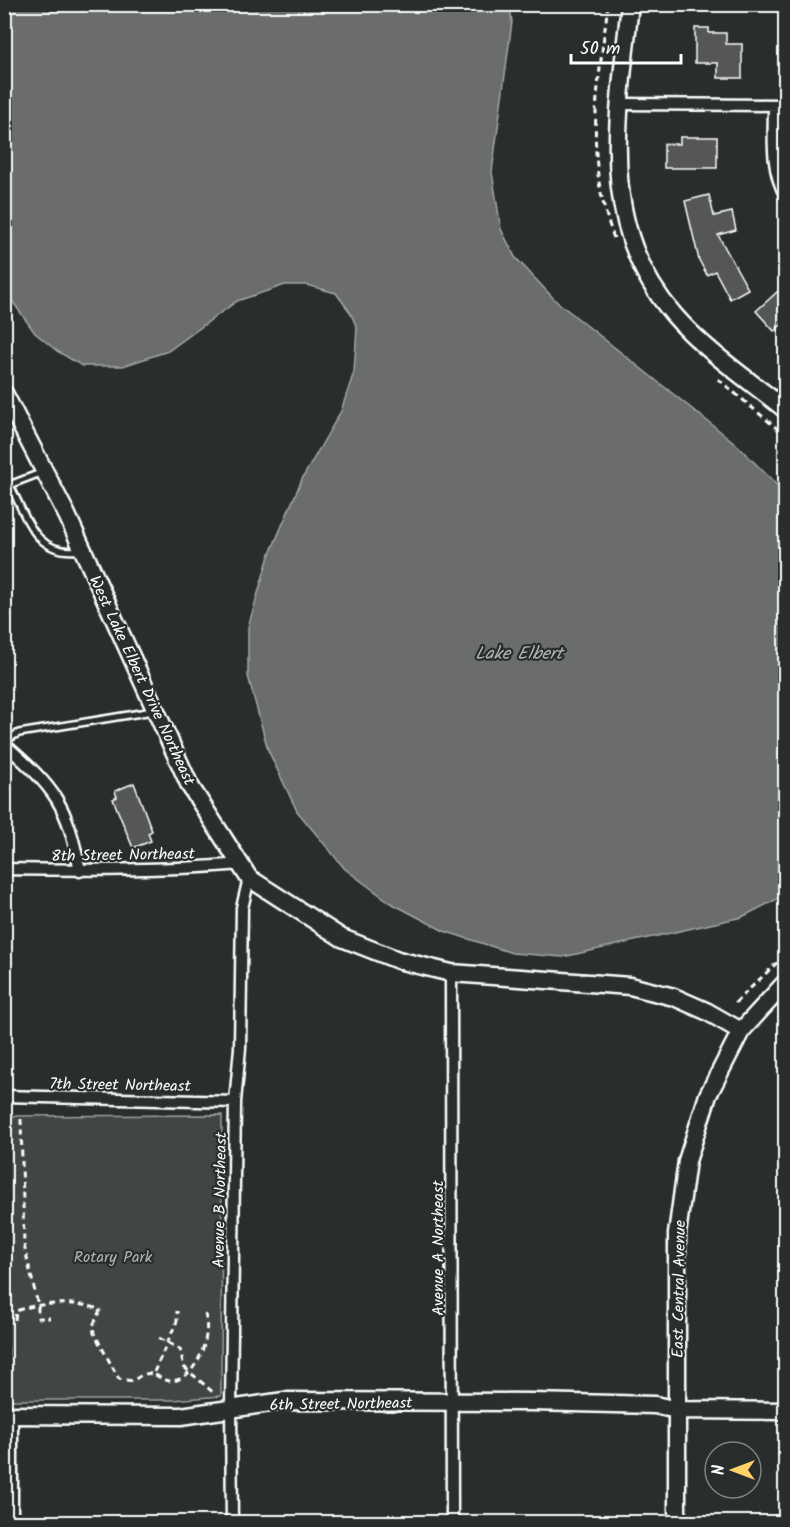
<svg xmlns="http://www.w3.org/2000/svg" width="790" height="1527" font-family="Kalam,sans-serif">
  <style>
    .green { fill: #414445; stroke: #a0a2a2; stroke-width: 1.5 }
    .water { fill: #6a6c6d; stroke: #a6a7a7; stroke-width: 1.5 }
    .building { fill: #555758; stroke: #fff; stroke-width: 1.5 }
    .lines { fill: none; stroke-linecap: round; stroke-linejoin: round }
    .lane-casing { stroke: #fff; stroke-width: 10 }
    .street-casing { stroke: #fff; stroke-width: 15 }
    .secondary-casing { stroke: #fff; stroke-width: 21 }
    .path { stroke: #fff; stroke-width: 3; stroke-dasharray: 6 4.5; stroke-linecap: butt }
    .lane { stroke: #2a2d2e; stroke-width: 5 }
    .street { stroke: #2a2d2e; stroke-width: 10 }
    .secondary { stroke: #2a2d2e; stroke-width: 16 }
    .labels { text-anchor: middle; stroke-width: 4.5; stroke-linejoin: round; paint-order: stroke }
    .street-label { font-size: 16px; fill: #fff; stroke: #2a2d2e }
    .park-label { font-size: 16px; fill: #b3b4b5; stroke: #2a2d2e }
    .water-label { font-size: 18px; font-style: italic; fill: #b4b6b6; stroke: #2a2d2e }
  </style>
  <rect width="100%" height="100%" fill="#2a2d2e"/>
  <filter id="ink" filterUnits="userSpaceOnUse"><feTurbulence type="fractalNoise" baseFrequency=".0167" numOctaves="2"/><feDisplacementMap in="SourceGraphic" scale="12" xChannelSelector="R" yChannelSelector="G"/><feConvolveMatrix kernelMatrix="1 2 1 2 8 2 1 2 1" color-interpolation-filters="sRGB"/></filter>
  <g filter="url(#ink)">
    <!-- green -->
    <path class="green" d="M 222,1115 L 221,1396 L 173,1400 L 5,1400 L 4,1116 Z"/>
    <!-- water -->
    <path class="water" d="M 4,5 L 510,5 L 512,22 L 492,172 L 501,229 L 515,257 L 556,301 L 735,443 L 785,493 L 785,895 L 742,917 L 563,957 L 512,953 L 444,931 L 391,903 L 345,869 L 297,811 L 268,750 L 248,676 L 248,627 L 269,556 L 302,479 L 341,411 L 354,372 L 357,328 L 350,312 L 336,293 L 306,285 L 285,285 L 237,301 L 168,351 L 123,366 L 82,366 L 57,351 L 35,333 L 5,291 Z"/>
    <!-- building -->
    <path class="building" d="M 695,28 L 709,28 L 709,33 L 726,33 L 726,44 L 742,44 L 742,78 L 718,78 L 718,63 L 695,63 Z
      M 680,137 L 717,137 L 717,168 L 664,168 L 664,144 L 680,144 Z
      M 709,195 L 714,216 L 732,212 L 736,230 L 718,235 L 748,289 L 730,299 L 715,271 L 707,275 L 699,260 L 685,201 Z
      M 786,284 L 786,321 L 774,331 L 756,311 Z
      M 134,783 L 152,831 L 148,833 L 151,841 L 133,848 L 113,799 L 117,797 L 115,791 Z"/>
    <g class="lines">
      <defs>
        <path id="lane" d="M 10,485 C 27,519 36,557 81,550
          M 4,487 L 43,472
          M 4,741 L 19,733 L 153,711
          M 4,1349 L 4,1402"/>
        <path id="street" d="M 620,104 L 786,105
          M 774,105 C 774,134 770,170 786,196
          M 4,744 C 56,789 67,804 80,871
          M 4,869 C 84,870 162,871 242,864
          M 451,973 L 452,1522
          M 4,1096 L 235,1102
          M 12,1415 L 12,1522
          M 232,1522 L 231,1407 L 235,1102 L 240,1048 L 242,908 L 249,878"/>
        <path id="secondary" d="M 630,4 C 619,113 595,224 674,315 C 705,351 749,380 786,410
          M 4,393 L 67,515 L 190,786 L 249,878 L 342,938 L 398,960 L 451,973 L 630,986 L 674,997 L 706,1011 L 741,1031
          M 4,1415 L 181,1416 L 284,1401 L 532,1402 L 655,1405 L 677,1410 L 786,1411
          M 677,1522 L 677,1234 L 687,1161 L 708,1095 L 741,1031 L 786,982"/>
      </defs>
      <!-- lane casing -->
      <use href="#lane" class="lane-casing"/>
      <!-- street casing -->
      <use href="#street" class="street-casing"/>
      <!-- secondary casing -->
      <use href="#secondary" class="secondary-casing"/>
      <!-- path -->
      <path class="path" d="M 608,4 C 598,89 583,156 614,238
        M 718,379 L 786,436
        M 735,1003 L 786,954
        M 21,1119 L 24,1245 L 38,1305 L 38,1318 L 50,1318
        M 15,1320 L 16,1311 C 35,1303 82,1300 100,1310 L 93,1326 L 94,1333 L 119,1379 L 133,1381 C 156,1362 158,1386 177,1380 C 200,1372 211,1334 205,1314
        M 159,1338 L 180,1349 L 184,1367 L 215,1394
        M 154,1372 L 177,1321 L 177,1311"/>
      <!-- lane -->
      <use href="#lane" class="lane"/>
      <!-- street -->
      <use href="#street" class="street"/>
      <!-- secondary -->
      <use href="#secondary" class="secondary"/>
    </g>
  </g>
  <g class="labels">
    <!-- street labels -->
    <g class="street-label">
      <text transform="translate(143 680) rotate(65)" y="6">West Lake Elbert Drive Northeast</text>
      <text transform="translate(123 854) rotate(-1)" y="6">8th Street Northeast</text>
      <text transform="translate(120 1084) rotate(1)" y="6">7th Street Northeast</text>
      <text transform="translate(219 1200) rotate(-89)" y="6">Avenue B Northeast</text>
      <text transform="translate(437 1248) rotate(-90)" y="6">Avenue A Northeast</text>
      <text transform="translate(678 1289) rotate(-89)" y="6">East Central Avenue</text>
      <text transform="translate(341 1403) rotate(-1)" y="6">6th Street Northeast</text>
    </g>
    <!-- park labels -->
    <g class="park-label">
      <text x="113" y="1262">Rotary Park</text>
    </g>
    <!-- water labels -->
    <g class="water-label">
      <text x="519" y="659">Lake Elbert</text>
    </g>
  </g>
  <!-- margin -->
  <rect width="790" height="1527" fill="none" stroke="#2a2d2e" stroke-width="24"/>
  <rect x="12" y="12" width="766" height="1503" fill="none" stroke="#fff" stroke-width="2" filter="url(#ink)"/>
  <!-- north arrow -->
  <g transform="translate(733 1470) rotate(270)"><circle r="28" fill="#2a2d2e" stroke="#7f8182" stroke-width="1.5"/>
  <path d="M0-4.5L10 22L0 15L-10 22Z" fill="#ffd166"/>
  <text y="-9" font-size="16" font-weight="bold" text-anchor="middle" fill="#ffffff">N</text>
  </g>
  <!-- scale -->
  <path d="M571 54v9h110v-9" fill="none" stroke="#ffffff" stroke-width="3"/>
  <text x="580" y="54" font-size="18" fill="#ffffff" stroke="#2a2d2e" stroke-width="4.5" paint-order="stroke">50 m</text>
</svg>
